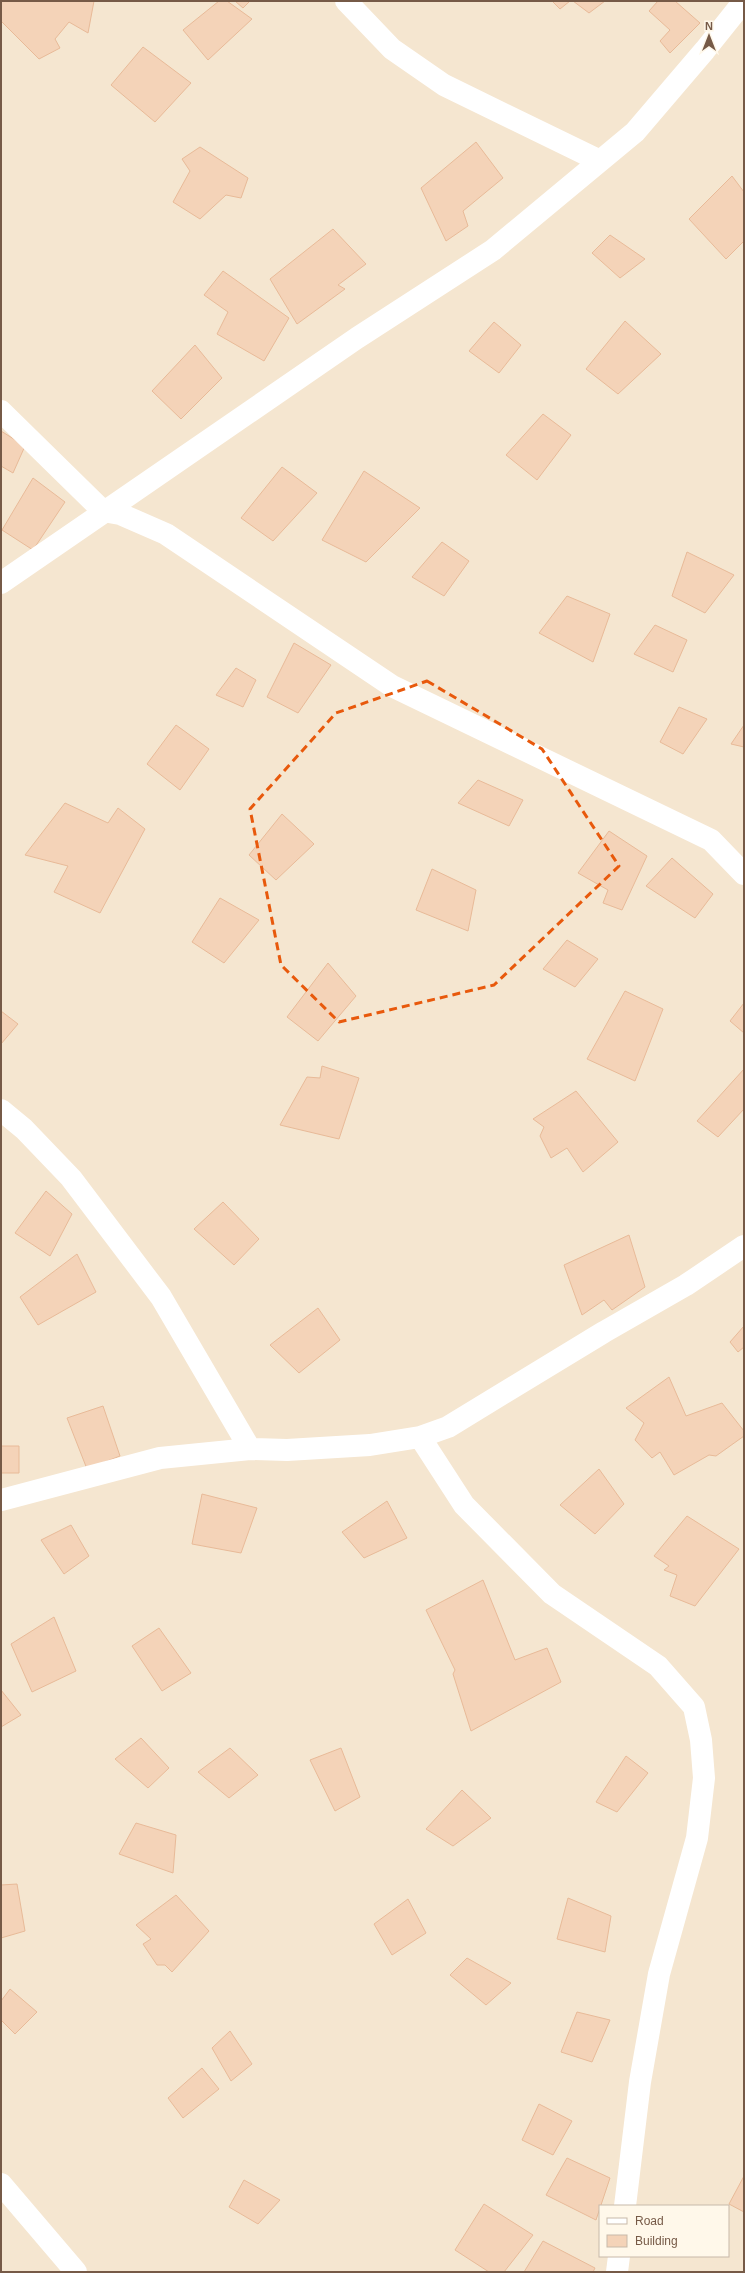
<svg xmlns="http://www.w3.org/2000/svg" width="745" height="2273" font-family="Arial,sans-serif">
  <style>
    .residential { fill: #f5e6d0; fill-rule: evenodd }
    .building { fill: #f4d3b8; stroke: #e8ba98 }
    .lines { fill: none; stroke-linecap: round; stroke-linejoin: round }
    .street { stroke: #fff; stroke-width: 22 }
    .marked { fill: none; stroke: #e8590c; stroke-width: 3; stroke-dasharray: 8 5; stroke-linejoin: round }
  </style>
  <rect width="100%" height="100%" fill="#fdf4e2"/>
  <!-- residential -->
  <path class="residential" d="M 1,1 L 744,1 L 744,2272 L 1,2272 ZM 600,2206 L 728,2206 L 728,2256 L 600,2256 Z"/>
  <!-- building -->
  <path class="building" d="M 1,1 L 94,1 L 88,33 L 69,22 L 55,39 L 60,48 L 39,59 L 1,21 Z
    M 219,1 L 227,1 L 252,19 L 208,60 L 183,30 Z
    M 235,1 L 250,1 L 243,8 Z
    M 552,1 L 570,1 L 560,9 Z
    M 573,1 L 605,1 L 589,13 Z
    M 658,1 L 675,1 L 700,23 L 670,53 L 660,41 L 670,30 L 649,11 Z
    M 143,47 L 191,83 L 155,122 L 111,85 Z
    M 476,142 L 503,178 L 463,211 L 468,226 L 446,241 L 421,188 Z
    M 200,147 L 248,178 L 241,198 L 226,195 L 200,219 L 173,202 L 190,171 L 182,159 Z
    M 732,176 L 744,192 L 744,241 L 726,259 L 689,219 Z
    M 333,229 L 366,264 L 338,285 L 345,289 L 297,324 L 270,279 Z
    M 610,235 L 645,259 L 620,278 L 592,253 Z
    M 223,271 L 289,318 L 264,361 L 217,334 L 228,312 L 204,295 Z
    M 625,321 L 661,354 L 618,394 L 586,369 Z
    M 494,322 L 521,345 L 499,373 L 469,351 Z
    M 195,345 L 222,378 L 181,419 L 152,391 Z
    M 543,414 L 571,435 L 537,480 L 506,455 Z
    M 1,431 L 25,446 L 13,473 L 1,466 Z
    M 282,467 L 317,493 L 273,541 L 241,518 Z
    M 364,471 L 420,508 L 366,562 L 322,540 Z
    M 33,478 L 65,502 L 33,550 L 2,530 Z
    M 442,542 L 469,561 L 444,596 L 412,577 Z
    M 687,552 L 734,575 L 705,613 L 672,596 Z
    M 567,596 L 610,614 L 593,662 L 539,633 Z
    M 655,625 L 687,640 L 673,672 L 634,654 Z
    M 294,643 L 331,665 L 298,713 L 267,697 Z
    M 236,668 L 256,680 L 243,707 L 216,695 Z
    M 679,707 L 707,719 L 683,754 L 660,742 Z
    M 176,725 L 209,749 L 180,790 L 147,764 Z
    M 744,725 L 744,747 L 731,744 Z
    M 478,780 L 523,800 L 509,826 L 458,803 Z
    M 65,803 L 108,823 L 118,808 L 145,829 L 100,913 L 54,892 L 68,866 L 25,855 Z
    M 282,814 L 314,844 L 276,880 L 249,855 Z
    M 609,831 L 647,856 L 622,910 L 603,903 L 608,890 L 578,873 Z
    M 672,858 L 713,894 L 695,918 L 646,886 Z
    M 432,869 L 476,890 L 468,931 L 416,910 Z
    M 220,898 L 259,920 L 224,963 L 192,942 Z
    M 567,940 L 598,959 L 575,987 L 543,969 Z
    M 328,963 L 356,996 L 318,1041 L 287,1017 Z
    M 625,991 L 663,1009 L 635,1081 L 587,1059 Z
    M 744,1003 L 744,1033 L 730,1021 Z
    M 1,1011 L 18,1024 L 1,1044 Z
    M 322,1066 L 359,1078 L 339,1139 L 280,1125 L 307,1077 L 320,1078 Z
    M 744,1069 L 744,1109 L 718,1137 L 697,1121 Z
    M 576,1091 L 618,1142 L 583,1172 L 567,1148 L 551,1158 L 540,1136 L 544,1127 L 533,1119 Z
    M 46,1191 L 72,1214 L 50,1256 L 15,1233 Z
    M 223,1202 L 259,1239 L 234,1265 L 194,1229 Z
    M 629,1235 L 645,1287 L 612,1310 L 604,1300 L 582,1315 L 564,1265 Z
    M 77,1254 L 96,1292 L 38,1325 L 20,1297 Z
    M 318,1308 L 340,1340 L 299,1373 L 270,1345 Z
    M 744,1326 L 744,1347 L 738,1352 L 730,1342 Z
    M 669,1377 L 686,1416 L 722,1403 L 744,1431 L 744,1436 L 716,1456 L 709,1455 L 674,1475 L 660,1452 L 652,1458 L 635,1440 L 644,1423 L 626,1408 Z
    M 103,1406 L 120,1456 L 87,1469 L 67,1418 Z
    M 1,1446 L 19,1446 L 19,1473 L 1,1473 Z
    M 599,1469 L 624,1504 L 595,1534 L 560,1505 Z
    M 202,1494 L 257,1508 L 241,1553 L 192,1544 Z
    M 387,1501 L 407,1538 L 364,1558 L 342,1532 Z
    M 687,1516 L 739,1549 L 695,1606 L 670,1596 L 677,1575 L 664,1570 L 669,1566 L 654,1556 Z
    M 71,1525 L 89,1556 L 64,1574 L 41,1540 Z
    M 483,1580 L 515,1660 L 547,1648 L 561,1682 L 471,1731 L 453,1674 L 455,1670 L 426,1610 Z
    M 54,1617 L 76,1671 L 32,1692 L 11,1644 Z
    M 159,1628 L 191,1673 L 162,1691 L 132,1646 Z
    M 1,1690 L 21,1715 L 1,1727 Z
    M 141,1738 L 169,1768 L 148,1788 L 115,1759 Z
    M 230,1748 L 258,1775 L 229,1798 L 198,1772 Z
    M 341,1748 L 360,1797 L 335,1811 L 310,1760 Z
    M 626,1756 L 648,1773 L 617,1812 L 596,1802 Z
    M 462,1790 L 491,1818 L 453,1846 L 426,1829 Z
    M 136,1823 L 176,1835 L 173,1873 L 119,1854 Z
    M 17,1884 L 25,1931 L 1,1938 L 1,1885 Z
    M 176,1895 L 209,1931 L 172,1972 L 165,1965 L 157,1965 L 143,1944 L 151,1939 L 136,1925 Z
    M 568,1898 L 611,1916 L 605,1952 L 557,1939 Z
    M 408,1899 L 426,1933 L 392,1955 L 374,1924 Z
    M 467,1958 L 511,1983 L 486,2005 L 450,1975 Z
    M 10,1989 L 37,2012 L 15,2034 L 1,2020 L 1,2001 Z
    M 577,2012 L 610,2020 L 592,2062 L 561,2052 Z
    M 230,2031 L 252,2064 L 231,2081 L 212,2048 Z
    M 202,2068 L 219,2089 L 183,2118 L 168,2098 Z
    M 539,2104 L 572,2121 L 553,2155 L 522,2140 Z
    M 567,2158 L 610,2178 L 596,2220 L 546,2195 Z
    M 744,2176 L 744,2212 L 729,2204 Z
    M 244,2180 L 280,2200 L 258,2224 L 229,2207 Z
    M 484,2204 L 533,2235 L 504,2272 L 489,2272 L 455,2250 Z
    M 543,2241 L 595,2268 L 593,2272 L 524,2272 Z"/>
  <g class="lines">
    <!-- street -->
    <path class="street" d="M 346,1 L 392,49 L 444,85 L 600,161
      M 1,411 L 103,511 L 120,514 L 166,534 L 392,686 L 711,840 L 744,874
      M 1,583 L 357,338 L 493,250 L 635,132 L 705,50 L 744,1
      M 1,1110 L 24,1129 L 71,1178 L 161,1297 L 250,1449
      M 420,1437 L 464,1505 L 552,1594 L 658,1666 L 694,1707 L 701,1740 L 704,1778 L 697,1838 L 659,1974 L 640,2082 L 625,2206
      M 1,1500 L 160,1458 L 250,1449 L 287,1450 L 370,1445 L 420,1437 L 448,1427 L 604,1332 L 686,1285 L 744,1246
      M 1,2184 L 76,2272
      M 617,2272 L 619,2256"/>
  </g>
  <!-- marked area -->
  <path class="marked" d="M 427,681 L 542,749 L 619,866 L 494,985 L 339,1022 L 281,965 L 250,809 L 336,713 Z"/>
  <!-- border -->
  <rect width="745" height="2273" fill="none" stroke="#765a47" stroke-width="4"/>
  <!-- legend -->
  <rect x="599" y="2205" width="130" height="52" fill="#fff8ea" stroke="#c8b9a9"/>
  <rect x="607" y="2218" width="20" height="6" fill="#ffffff" stroke="#c8b9a9"/>
  <text x="635" y="2225" font-size="12" fill="#765a47">Road</text>
  <rect x="607" y="2235" width="20" height="12" fill="#f4d3b8" stroke="#c8b9a9"/>
  <text x="635" y="2245" font-size="12" fill="#765a47">Building</text>
  <!-- north arrow -->
  <g transform="translate(709 36)" stroke="#fff8ea" stroke-width="3" paint-order="stroke">
  <path d="M0-3L7 15L0 10L-7 15Z" fill="#765a47"/>
  <text y="-6" font-size="11" font-weight="bold" text-anchor="middle" fill="#765a47">N</text>
  </g>
</svg>
